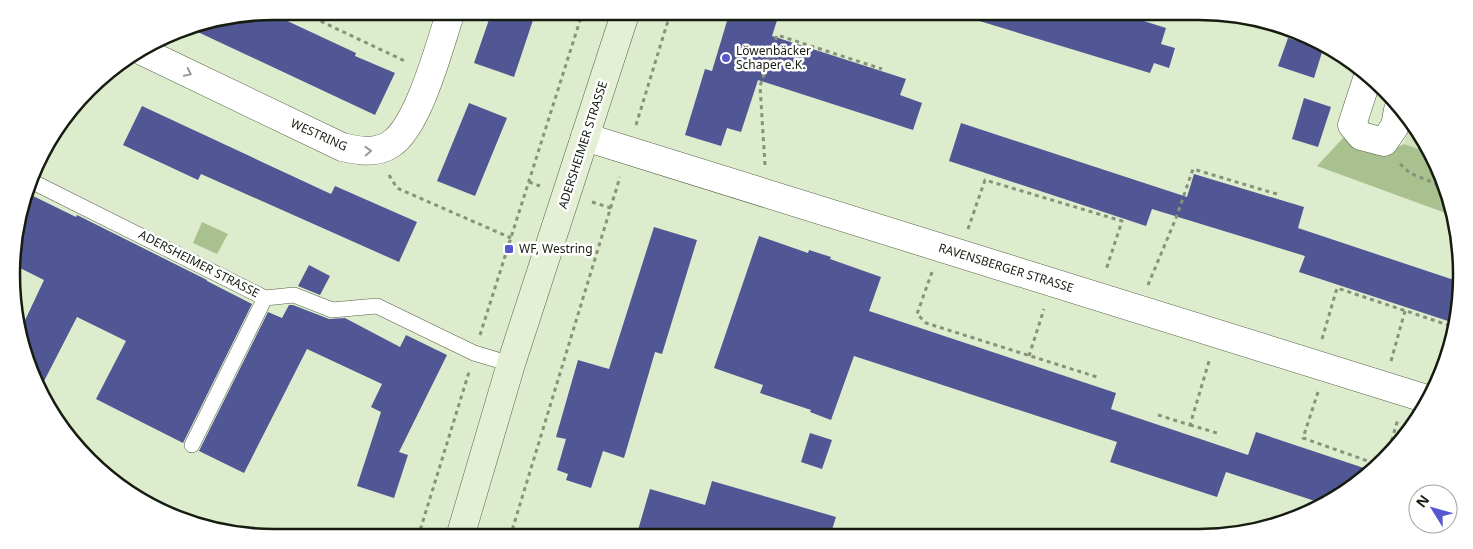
<svg xmlns="http://www.w3.org/2000/svg" width="1473" height="549" font-family="'Noto Sans',sans-serif">
  <style>
    .built { fill: #d1e3bc }
    .green { fill: #a9c08f }
    .building { fill: #515795 }
    .lines { fill: none; stroke-linecap: round; stroke-linejoin: round }
    .service-casing { stroke: #546145; stroke-width: 16 }
    .minor-casing { stroke: #546145; stroke-width: 29 }
    .secondary-casing { stroke: #546145; stroke-width: 29 }
    .path { stroke: #87927a; stroke-width: 3; stroke-dasharray: 4 4; stroke-linecap: butt }
    .service { stroke: #fff; stroke-width: 15 }
    .minor { stroke: #fff; stroke-width: 28 }
    .secondary { stroke: #e4efd6; stroke-width: 28 }
    .oneway { stroke: #969993 }
    .poi-dot { fill: #5658cf; stroke: #fff; stroke-width: 2 }
    .labels { text-anchor: middle; stroke-width: 5; stroke-linejoin: round; paint-order: stroke }
    .poi-label { font-size: 12px; fill: #161c10; stroke: #fff; text-anchor: start }
    .street-label { font-size: 12px; fill: #161c10; stroke: #fff }
    .rim { fill: none; stroke: #161c10; stroke-width: 2.5 }
  </style>
  <rect width="100%" height="100%" fill="#ddeccc"/>
  <!-- built -->
  <path class="built" d="M 1410,124 L 1427,143 L 1430,153 L 1404,144 Z"/>
  <!-- green -->
  <path class="green" d="M 1343,138 L 1386,153 L 1404,144 L 1430,153 L 1451,215 L 1317,166 Z
    M 202,222 L 228,234 L 217,254 L 193,243 Z"/>
  <!-- building -->
  <path class="building" d="M 492,11 L 536,11 L 514,77 L 474,63 Z
    M 730,11 L 780,11 L 772,36 L 906,79 L 900,95 L 922,103 L 913,130 L 758,80 L 741,132 L 727,128 L 721,146 L 685,135 L 705,69 L 712,71 Z
    M 964,11 L 1112,11 L 1166,28 L 1161,44 L 1175,48 L 1169,68 L 1154,63 L 1150,73 L 963,16 Z
    M 268,12 L 356,53 L 355,56 L 395,73 L 375,115 L 187,27 Z
    M 1288,38 L 1323,49 L 1314,78 L 1278,66 Z
    M 1304,98 L 1331,107 L 1318,147 L 1292,139 Z
    M 469,103 L 507,118 L 475,196 L 437,181 Z
    M 142,106 L 331,194 L 335,186 L 417,222 L 399,262 L 201,174 L 198,180 L 123,145 Z
    M 961,123 L 1187,197 L 1194,174 L 1304,207 L 1298,228 L 1457,281 L 1454,323 L 1299,272 L 1305,256 L 1152,209 L 1146,226 L 949,161 Z
    M 29,194 L 76,217 L 77,215 L 207,280 L 207,281 L 252,304 L 183,443 L 96,399 L 126,341 L 77,317 L 41,387 L 19,333 L 44,280 L 14,265 L 14,240 Z
    M 654,227 L 697,240 L 662,354 L 655,352 L 624,458 L 603,451 L 591,488 L 566,480 L 568,474 L 557,470 L 566,439 L 556,437 L 578,360 L 609,369 Z
    M 759,236 L 808,253 L 809,250 L 831,257 L 830,259 L 881,277 L 869,311 L 1116,393 L 1111,409 L 1248,455 L 1256,432 L 1373,471 L 1326,503 L 1321,503 L 1226,472 L 1217,497 L 1110,462 L 1117,442 L 854,356 L 831,420 L 810,412 L 811,410 L 760,393 L 763,385 L 714,368 Z
    M 309,265 L 330,276 L 320,295 L 298,286 Z
    M 289,305 L 293,305 L 329,319 L 345,318 L 400,347 L 406,335 L 447,355 L 399,452 L 408,455 L 394,498 L 357,486 L 381,412 L 371,407 L 382,384 L 307,349 L 244,473 L 199,451 L 268,312 L 282,318 Z
    M 810,433 L 832,440 L 822,469 L 801,462 Z
    M 712,481 L 836,517 L 830,536 L 636,537 L 650,489 L 705,505 Z"/>
  <g class="lines">
    <defs>
      <path id="service" d="M 33,182 L 265,298 L 294,295 L 332,310 L 377,306 L 474,353 L 511,364
        M 192,445 L 265,298"/>
      <path id="minor" d="M 144,52 L 342,147 C 359,151 376,154 391,144 C 419,126 440,44 451,11
        M 1368,76 L 1352,125 L 1361,136 L 1384,142 L 1395,126 L 1398,110
        M 585,137 L 1427,399"/>
      <path id="secondary" d="M 460,537 L 511,364 L 626,11"/>
    </defs>
    <!-- service casing -->
    <use href="#service" class="service-casing"/>
    <!-- minor casing -->
    <use href="#minor" class="minor-casing"/>
    <!-- secondary casing -->
    <use href="#secondary" class="secondary-casing"/>
    <!-- path -->
    <path class="path" d="M 299,11 L 407,62
      M 636,125 L 671,11
      M 1400,164 L 1410,173 L 1441,186
      M 765,165 L 760,86 L 777,35 L 882,69
      M 389,175 L 397,188 L 511,238
      M 529,182 L 540,186
      M 592,202 L 611,208
      M 968,229 L 985,180 L 1122,221 L 1106,270
      M 932,272 L 917,314 L 926,323 L 1097,377
      M 1148,285 L 1176,218 L 1193,169 L 1280,195
      M 480,335 L 583,11
      M 1322,339 L 1337,288 L 1454,327
      M 1029,356 L 1044,309
      M 1391,361 L 1405,311
      M 1318,392 L 1303,438 L 1379,465
      M 1158,415 L 1190,425 L 1210,358
      M 1190,425 L 1217,433
      M 1387,456 L 1398,419
      M 418,537 L 469,372
      M 510,537 L 620,177"/>
    <!-- service -->
    <use href="#service" class="service"/>
    <!-- minor -->
    <use href="#minor" class="minor"/>
    <!-- secondary -->
    <use href="#secondary" class="secondary"/>
  </g>
  <!-- one-way arrows -->
  <defs><path id="oneway-chevron" d="M-2-3.5L2.5 0L-2 3.5" fill="none" stroke-width="1.6" stroke-linecap="round" stroke-linejoin="round" transform="scale(1.25)"/></defs>
  <g class="oneway">
    <use href="#oneway-chevron" transform="translate(188 73) rotate(26)"/>
    <use href="#oneway-chevron" transform="translate(368 151) rotate(-3)"/>
  </g>
  <!-- markers -->
  <g class="poi-dot">
    <circle cx="726" cy="58" r="5"/>
    <rect x="504" y="244" width="10" height="10" rx="2.5"/>
  </g>
  <g class="labels">
    <!-- poi labels -->
    <g class="poi-label">
      <text x="736" y="55">Löwenbäcker<tspan x="736" dy="14">Schaper e.K.</tspan></text>
      <text x="519" y="253">WF, Westring</text>
    </g>
    <!-- street labels -->
    <g class="street-label">
      <text transform="translate(319 135) rotate(24)" y="4">WESTRING</text>
      <text transform="translate(583 145) rotate(-72)" y="4">ADERSHEIMER STRASSE</text>
      <text transform="translate(199 264) rotate(27)" y="4">ADERSHEIMER STRASSE</text>
      <text transform="translate(1006 268) rotate(17)" y="4">RAVENSBERGER STRASSE</text>
    </g>
  </g>
  <!-- crop -->
  <path d="M0 0H1473V549H0ZM274 20H1199A254 254 0 0 1 1453 274V275A254 254 0 0 1 1199 529H274A254 254 0 0 1 20 275V274A254 254 0 0 1 274 20Z" fill="#fff" fill-rule="evenodd"/>
  <path class="rim" d="M274 20H1199A254 254 0 0 1 1453 274V275A254 254 0 0 1 1199 529H274A254 254 0 0 1 20 275V274A254 254 0 0 1 274 20Z"/>
  <!-- north arrow -->
  <g transform="translate(1433 509) rotate(307)"><circle r="24" fill="#ffffff" stroke="#a2a49f"/>
  <path d="M0-4L9 19L0 12L-9 19Z" fill="#5658cf"/>
  <text y="-8" font-size="14" font-weight="bold" text-anchor="middle" fill="#161c10">N</text>
  </g>
</svg>
